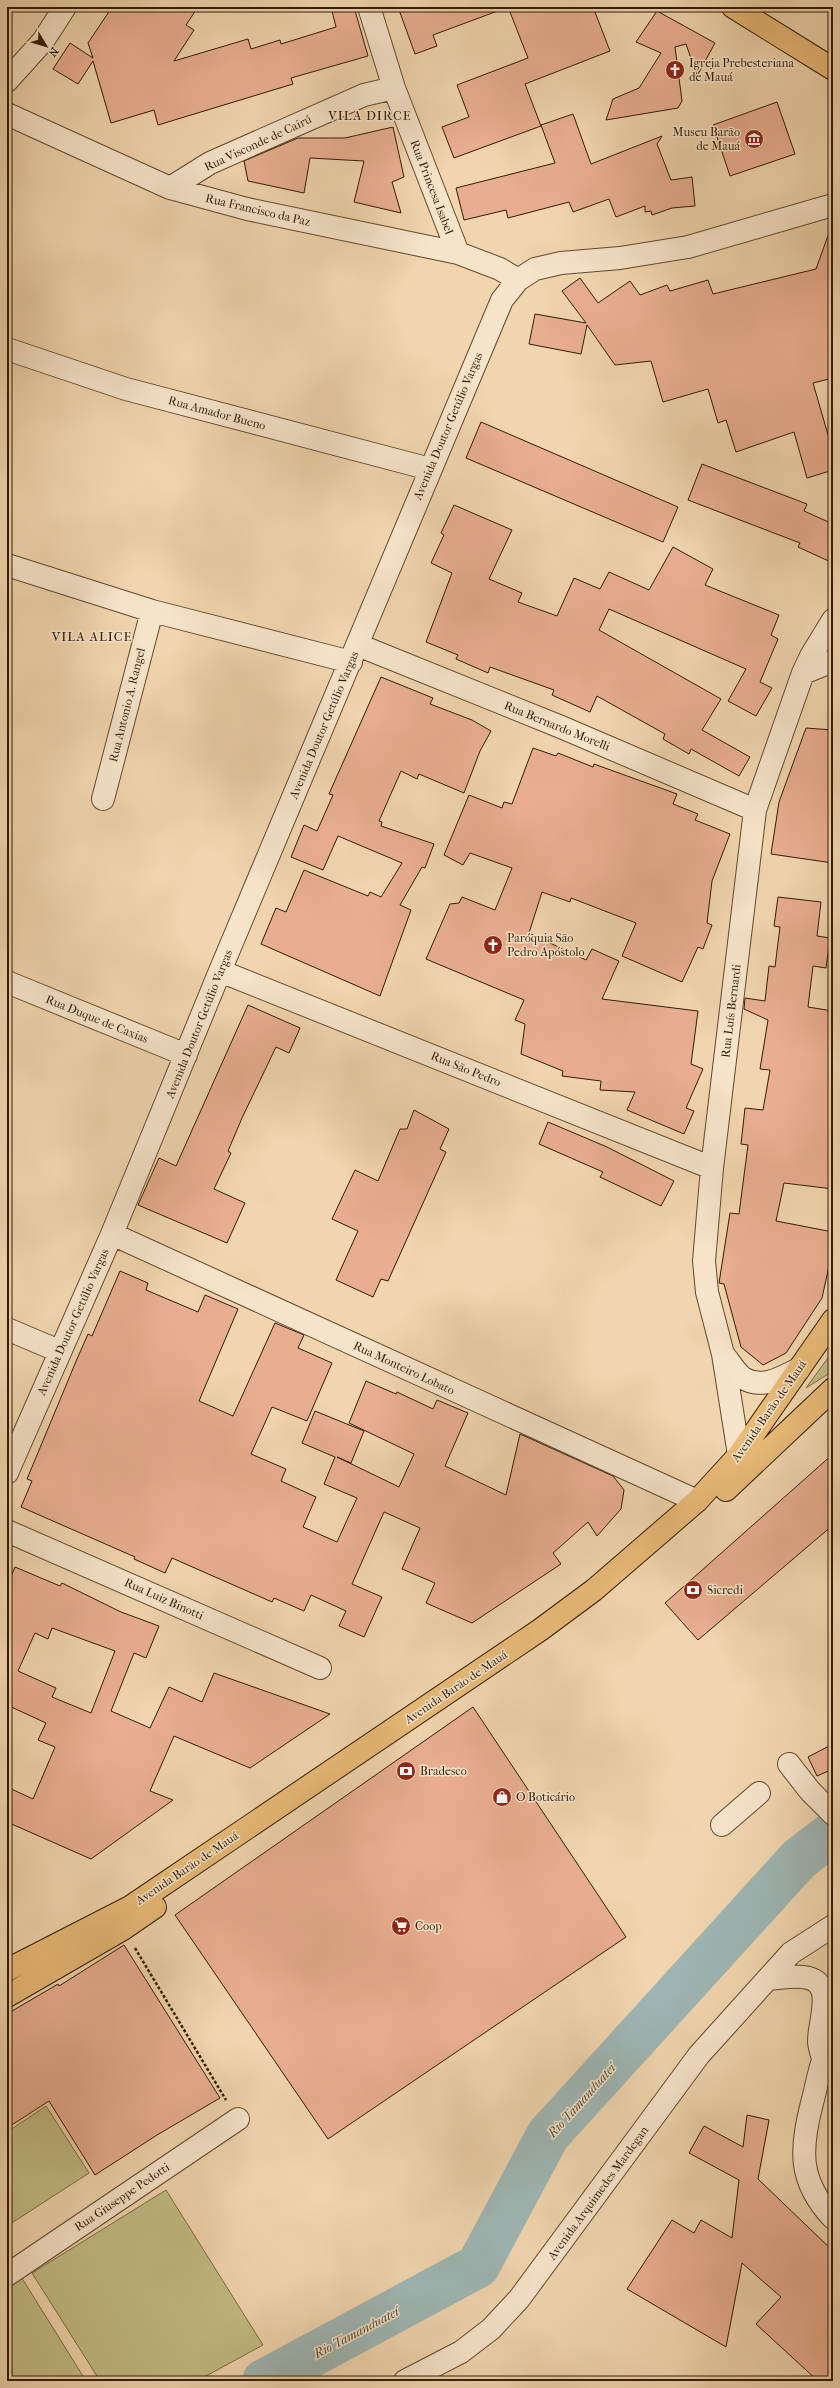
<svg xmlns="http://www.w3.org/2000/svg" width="840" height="2388" font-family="'IM FELL French Canon',serif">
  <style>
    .green { fill: #c2bb85; stroke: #796c44 }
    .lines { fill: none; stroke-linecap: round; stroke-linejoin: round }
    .river { stroke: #9eb6b4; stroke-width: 44 }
    .building { fill: #e9ae90; stroke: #301c02; fill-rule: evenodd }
    .minor-casing { stroke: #604a2d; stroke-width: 24 }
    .major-casing { stroke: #301c02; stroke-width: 24 }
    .path { stroke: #301c02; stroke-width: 2.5; stroke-dasharray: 3 2; stroke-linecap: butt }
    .minor { stroke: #f6e4ca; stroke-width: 22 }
    .major { stroke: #e8ba77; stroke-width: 22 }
    .labels { text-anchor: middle; stroke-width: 3; stroke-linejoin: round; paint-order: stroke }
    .poi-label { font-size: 12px; fill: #301c02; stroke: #f6e4ca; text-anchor: start }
    .street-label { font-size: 12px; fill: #301c02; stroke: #f6e4ca }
    .neighbourhood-label { font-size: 13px; letter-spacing: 1px; fill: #301c02; stroke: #f6e4ca }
    .water-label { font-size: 13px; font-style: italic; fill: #514a37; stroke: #f6e4ca }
  </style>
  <rect width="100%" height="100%" fill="#f1d5ae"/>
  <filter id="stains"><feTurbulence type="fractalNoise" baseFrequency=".005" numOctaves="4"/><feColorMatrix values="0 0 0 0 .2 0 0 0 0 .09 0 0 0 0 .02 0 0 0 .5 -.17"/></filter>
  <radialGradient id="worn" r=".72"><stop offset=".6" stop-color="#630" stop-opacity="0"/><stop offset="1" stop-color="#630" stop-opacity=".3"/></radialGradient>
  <!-- green -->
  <path class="green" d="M 833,1351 L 833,1371 L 806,1388 Z
    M 46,2106 L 89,2173 L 7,2226 L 7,2132 Z
    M 166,2190 L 263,2345 L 197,2381 L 100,2381 L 32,2273 Z
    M 20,2275 L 86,2381 L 7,2381 L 7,2283 Z"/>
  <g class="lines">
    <!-- river -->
    <path class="river" d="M 264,2381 L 478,2266 L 548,2135 L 799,1859 L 833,1833"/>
  </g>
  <!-- building -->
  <path class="building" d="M 112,7 L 198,7 L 186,25 L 194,30 L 174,61 L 248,39 L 251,49 L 280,40 L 281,44 L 336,27 L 331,7 L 354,7 L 368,56 L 291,78 L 293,84 L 158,125 L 154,110 L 111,123 L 93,61 L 78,84 L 53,69 L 70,43 L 93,58 L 88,43 Z
    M 398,7 L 502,7 L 503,9 L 433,35 L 437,46 L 415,54 Z
    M 508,7 L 593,7 L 610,51 L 525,84 L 541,126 L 454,158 L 442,127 L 469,117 L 457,85 L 528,58 Z
    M 657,11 L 715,43 L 697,76 L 686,44 L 675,47 L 682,101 L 678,108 L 606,120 L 613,99 L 639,88 L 661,53 L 636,42 Z
    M 777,102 L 795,154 L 730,176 L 713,125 Z
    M 573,114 L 591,164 L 662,136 L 657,144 L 671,180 L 692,177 L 695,206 L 672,208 L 652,215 L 651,211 L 645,212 L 645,206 L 616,217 L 609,199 L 573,212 L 569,202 L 508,218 L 506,210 L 464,220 L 456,188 L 555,163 L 541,125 Z
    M 393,127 L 404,177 L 392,182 L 401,213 L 354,202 L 364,161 L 310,158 L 304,193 L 248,181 L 244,161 L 298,138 L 345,138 Z
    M 830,230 L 833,230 L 833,378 L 813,383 L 833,452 L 833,470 L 807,478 L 794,432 L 736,452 L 726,420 L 718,423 L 708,389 L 663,402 L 651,361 L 615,365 L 587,325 L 581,354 L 529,344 L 535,314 L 586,323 L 562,291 L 580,278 L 598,303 L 630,281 L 640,295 L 667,285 L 670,291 L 708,280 L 713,294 L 816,269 Z
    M 481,422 L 678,507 L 663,542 L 466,458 Z
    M 702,464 L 807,504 L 804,511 L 833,524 L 833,563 L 798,547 L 800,543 L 688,500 Z
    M 454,505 L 512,530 L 489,579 L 522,593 L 518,602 L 557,616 L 574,578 L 600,589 L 609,572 L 649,590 L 673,547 L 713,569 L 705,585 L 779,615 L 771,635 L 778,639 L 760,682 L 772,688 L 756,716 L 728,701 L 746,669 L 609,609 L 599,630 L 721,699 L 702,730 L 750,757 L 739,776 L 691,749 L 689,754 L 663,739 L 665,734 L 597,696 L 590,712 L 552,695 L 554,690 L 490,667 L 488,673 L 456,659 L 458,655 L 426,642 L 452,573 L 431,563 L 444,535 L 441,533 Z
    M 381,677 L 433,698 L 430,704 L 472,720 L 491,731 L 480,751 L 464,793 L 419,774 L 417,779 L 401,771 L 379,821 L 382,822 L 381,826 L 434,844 L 425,868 L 422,867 L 400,905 L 411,910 L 380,996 L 261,944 L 276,908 L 286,912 L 304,870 L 368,896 L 370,892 L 381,897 L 402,863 L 338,836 L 323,870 L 291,857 L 304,825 L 317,831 L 333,795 L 329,794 Z
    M 806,728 L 833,730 L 830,766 L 833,767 L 833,863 L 771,854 L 779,802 Z
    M 533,748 L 556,756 L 558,753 L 593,767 L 594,764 L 677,794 L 673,804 L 698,814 L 695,820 L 730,834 L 712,881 L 707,923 L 712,925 L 703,949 L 698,947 L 682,982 L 622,956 L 636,923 L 571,898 L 570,902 L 542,892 L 529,933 L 586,960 L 592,949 L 619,961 L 602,999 L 698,1011 L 691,1064 L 703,1069 L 686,1108 L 694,1111 L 684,1134 L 627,1110 L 635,1092 L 600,1090 L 601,1081 L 562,1076 L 563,1071 L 521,1054 L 525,1024 L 515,1020 L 524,1000 L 426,959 L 450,904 L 459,903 L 462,897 L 495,910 L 512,868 L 470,853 L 463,865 L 444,855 L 469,795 L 502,808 L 504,802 L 512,804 Z
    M 778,897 L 821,902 L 817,936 L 830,938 L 826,968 L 813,966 L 808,1007 L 833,1011 L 833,1189 L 784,1183 L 776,1221 L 833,1232 L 833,1267 L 829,1266 L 822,1298 L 786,1353 L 763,1365 L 741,1347 L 724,1284 L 719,1283 L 730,1213 L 739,1214 L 748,1145 L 741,1144 L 745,1108 L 763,1110 L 770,1070 L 760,1069 L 768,1020 L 744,1009 L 745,998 L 765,1001 L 769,966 L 775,967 L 780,927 L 774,926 Z
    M 248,1005 L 300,1028 L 289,1053 L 276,1047 L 242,1118 L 228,1151 L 231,1153 L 214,1189 L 245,1203 L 227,1243 L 138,1205 L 159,1158 L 176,1166 Z
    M 414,1110 L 449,1129 L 440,1149 L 446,1152 L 388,1281 L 381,1279 L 373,1297 L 336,1280 L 358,1231 L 332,1219 L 355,1170 L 378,1181 L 400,1129 L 407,1129 Z
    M 548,1122 L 607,1147 L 674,1181 L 661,1206 L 600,1177 L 603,1172 L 539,1144 Z
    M 120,1271 L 148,1283 L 146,1290 L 198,1312 L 205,1295 L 238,1309 L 199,1401 L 233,1416 L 275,1323 L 304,1335 L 298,1348 L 332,1363 L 307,1421 L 272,1407 L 251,1454 L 286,1469 L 281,1481 L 316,1497 L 303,1527 L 337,1542 L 357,1498 L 324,1484 L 335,1457 L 302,1443 L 315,1411 L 364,1431 L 351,1463 L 337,1457 L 399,1487 L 414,1454 L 349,1423 L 366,1381 L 396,1394 L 397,1392 L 433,1409 L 437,1400 L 468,1413 L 445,1466 L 506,1495 L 520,1434 L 613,1476 L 624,1490 L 621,1509 L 597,1536 L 588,1522 L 553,1553 L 561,1564 L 472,1623 L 426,1603 L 435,1583 L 402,1569 L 420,1528 L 384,1512 L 352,1584 L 382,1597 L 364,1637 L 339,1626 L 346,1611 L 311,1595 L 304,1611 L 274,1598 L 272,1602 L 172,1558 L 165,1573 L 134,1559 L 135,1557 L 21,1507 L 32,1481 L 27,1479 L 77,1359 L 88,1334 L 92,1336 Z
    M 833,1454 L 833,1525 L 698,1640 L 665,1603 Z
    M 15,1567 L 60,1586 L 62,1583 L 121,1612 L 159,1626 L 146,1658 L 134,1653 L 111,1711 L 150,1728 L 169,1687 L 202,1702 L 214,1673 L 330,1714 L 250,1768 L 174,1736 L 150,1791 L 173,1800 L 91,1859 L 7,1822 L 7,1787 L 33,1799 L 55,1747 L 38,1740 L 46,1723 L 7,1705 L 7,1586 ZM 52,1628 L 115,1651 L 91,1713 L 52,1697 L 56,1688 L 18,1671 L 35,1633 L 48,1639 Z
    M 473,1707 L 626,1937 L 328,2139 L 175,1915 Z
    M 833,1744 L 833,1769 L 817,1776 L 808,1757 Z
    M 124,1945 L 220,2098 L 157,2135 L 95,2175 L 49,2101 L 7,2128 L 7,2014 L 58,1984 L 59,1986 Z
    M 747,2115 L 769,2120 L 758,2179 L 833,2251 L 833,2381 L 818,2381 L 756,2324 L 781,2297 L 742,2263 L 726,2347 L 627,2289 L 672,2220 L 694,2233 L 701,2220 L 732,2238 L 739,2180 L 689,2153 L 704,2126 L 743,2147 Z"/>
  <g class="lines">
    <defs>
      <path id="minor" d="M 369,7 L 394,88 L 458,253
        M 7,81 L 43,41 L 65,7
        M 7,114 L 170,188 L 247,209 L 458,253 L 500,269 L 518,280
        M 170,188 L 210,163 L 364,95 L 394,88
        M 7,349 L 126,389 L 430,469
        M 7,565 L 152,611 L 351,662
        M 358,645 L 561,727 L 755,810
        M 803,673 L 833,661
        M 103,799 L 152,611
        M 220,971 L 712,1168
        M 7,982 L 186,1055
        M 112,1234 L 697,1501
        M 7,1329 L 59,1351
        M 723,1354 C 729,1361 736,1373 743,1378 C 762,1390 782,1377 799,1369
        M 739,1455 L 723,1354 L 707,1292 L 704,1261 L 712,1168 L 755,810 L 803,673 L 811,656 L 833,620
        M 7,1473 L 112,1234 L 220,971 L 502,300 L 518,280 L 535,269 L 561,263 L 620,258 L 688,247 L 833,205
        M 7,1531 L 320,1668
        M 789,1764 L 810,1791 L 833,1814
        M 722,1825 L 759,1793
        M 769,1979 C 780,1978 792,1976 803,1977 C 837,1981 819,2019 819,2041 C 819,2047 822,2054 823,2059
        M 833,2039 C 830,2047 826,2054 823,2061 C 818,2074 816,2089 812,2103 C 800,2149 798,2181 833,2218
        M 7,2275 L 238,2119
        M 405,2381 L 461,2352 L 491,2329 L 519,2299 L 699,2055 L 791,1953 L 833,1926"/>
      <path id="major" d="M 733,7 L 833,69
        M 726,1490 L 833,1389
        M 7,1970 L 130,1907 L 540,1630 L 594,1590 L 697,1501 L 739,1455 L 833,1320
        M 7,1996 L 123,1929 L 155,1907"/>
    </defs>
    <!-- minor casing -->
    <use href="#minor" class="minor-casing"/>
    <!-- major casing -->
    <use href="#major" class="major-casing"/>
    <!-- path -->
    <path class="path" d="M 135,1948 L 226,2100"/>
    <!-- minor -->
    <use href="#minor" class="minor"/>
    <!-- major -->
    <use href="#major" class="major"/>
  </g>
  <!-- icons -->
  <defs>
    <symbol id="church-disc" viewBox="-11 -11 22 22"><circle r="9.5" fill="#8f2418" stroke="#f6e4ca"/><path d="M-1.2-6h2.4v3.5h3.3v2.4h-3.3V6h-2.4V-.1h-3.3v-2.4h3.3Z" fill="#fff"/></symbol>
    <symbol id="museum-disc" viewBox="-11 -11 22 22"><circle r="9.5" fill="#8f2418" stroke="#f6e4ca"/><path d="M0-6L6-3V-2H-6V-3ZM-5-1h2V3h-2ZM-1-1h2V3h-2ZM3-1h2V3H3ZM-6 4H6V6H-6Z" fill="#fff"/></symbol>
    <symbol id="bank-disc" viewBox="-11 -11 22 22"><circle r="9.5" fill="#8f2418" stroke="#f6e4ca"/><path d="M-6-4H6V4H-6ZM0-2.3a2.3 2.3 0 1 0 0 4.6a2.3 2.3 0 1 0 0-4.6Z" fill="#fff"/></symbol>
    <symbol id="shop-disc" viewBox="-11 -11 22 22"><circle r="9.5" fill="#8f2418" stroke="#f6e4ca"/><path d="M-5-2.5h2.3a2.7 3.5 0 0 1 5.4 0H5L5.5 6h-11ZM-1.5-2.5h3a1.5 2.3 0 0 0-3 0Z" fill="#fff"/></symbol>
    <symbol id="supermarket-disc" viewBox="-11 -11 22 22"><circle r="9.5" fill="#8f2418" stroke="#f6e4ca"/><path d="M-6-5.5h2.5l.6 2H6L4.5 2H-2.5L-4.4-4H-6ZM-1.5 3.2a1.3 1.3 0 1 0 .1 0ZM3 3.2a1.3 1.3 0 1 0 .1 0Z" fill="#fff"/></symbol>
  </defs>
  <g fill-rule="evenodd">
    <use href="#church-disc" x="664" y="59" width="22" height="22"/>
    <use href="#museum-disc" x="743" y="128" width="22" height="22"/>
    <use href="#church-disc" x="482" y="934" width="22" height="22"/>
    <use href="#bank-disc" x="682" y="1579" width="22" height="22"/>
    <use href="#bank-disc" x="395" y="1760" width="22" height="22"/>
    <use href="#shop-disc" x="491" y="1786" width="22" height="22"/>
    <use href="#supermarket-disc" x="390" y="1915" width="22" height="22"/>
  </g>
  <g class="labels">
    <!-- poi labels -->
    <g class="poi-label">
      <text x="689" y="67">Igreja Prebesteriana<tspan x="689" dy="14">de Mauá</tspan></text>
      <text x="740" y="136" text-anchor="end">Museu Barão<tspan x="740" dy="14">de Mauá</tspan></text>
      <text x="507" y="942">Paróquia São<tspan x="507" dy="14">Pedro Apóstolo</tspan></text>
      <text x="707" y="1594">Sicredi</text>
      <text x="420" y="1775">Bradesco</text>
      <text x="516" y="1801">O Boticário</text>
      <text x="415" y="1930">Coop</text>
    </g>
    <!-- street labels -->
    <g class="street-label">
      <text transform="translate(258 143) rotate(-25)" y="4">Rua Visconde de Cairú</text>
      <text transform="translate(432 187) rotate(69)" y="4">Rua Princesa Isabel</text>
      <text transform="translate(258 210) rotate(13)" y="4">Rua Francisco da Paz</text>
      <text transform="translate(217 413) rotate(15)" y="4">Rua Amador Bueno</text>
      <text transform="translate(448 426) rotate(-67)" y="4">Avenida Doutor Getúlio Vargas</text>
      <text transform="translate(127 705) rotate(-76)" y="4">Rua Antonio A. Rangel</text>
      <text transform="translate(324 725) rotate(-67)" y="4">Avenida Doutor Getúlio Vargas</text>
      <text transform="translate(557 726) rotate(22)" y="4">Rua Bernardo Morelli</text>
      <text transform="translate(731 1011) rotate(-83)" y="4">Rua Luís Bernardi</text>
      <text transform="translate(97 1019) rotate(22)" y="4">Rua Duque de Caxias</text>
      <text transform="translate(199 1024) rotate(-68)" y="4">Avenida Doutor Getúlio Vargas</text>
      <text transform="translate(466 1069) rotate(22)" y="4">Rua São Pedro</text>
      <text transform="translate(73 1322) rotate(-66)" y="4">Avenida Doutor Getúlio Vargas</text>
      <text transform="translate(404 1368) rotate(25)" y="4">Rua Monteiro Lobato</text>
      <text transform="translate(769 1411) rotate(-55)" y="4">Avenida Barão de Mauá</text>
      <text transform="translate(164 1599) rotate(24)" y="4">Rua Luiz Binotti</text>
      <text transform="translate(456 1687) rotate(-34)" y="4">Avenida Barão de Mauá</text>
      <text transform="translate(187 1868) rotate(-34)" y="4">Avenida Barão de Mauá</text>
      <text transform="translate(598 2193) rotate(-54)" y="4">Avenida Arquimedes Mardegan</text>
      <text transform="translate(122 2197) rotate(-34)" y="4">Rua Giuseppe Pedotti</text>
    </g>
    <!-- neighbourhood labels -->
    <g class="neighbourhood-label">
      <text x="370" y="120">VILA DIRCE</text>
      <text x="92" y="641">VILA ALICE</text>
    </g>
    <!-- water labels -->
    <g class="water-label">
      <text transform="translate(581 2100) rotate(-48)" y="5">Rio Tamanduateí</text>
      <text transform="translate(356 2332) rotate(-28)" y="5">Rio Tamanduateí</text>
    </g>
  </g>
  <!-- margin -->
  <rect width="840" height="2388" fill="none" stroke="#f1d5ae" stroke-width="24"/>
  <rect x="8" y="8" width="824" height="2372" fill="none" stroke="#301c02" stroke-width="2"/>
  <rect x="12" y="12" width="816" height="2364" fill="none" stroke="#301c02"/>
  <!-- north arrow -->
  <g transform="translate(46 46) rotate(128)" stroke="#f6e4ca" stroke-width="3" paint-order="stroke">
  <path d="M0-3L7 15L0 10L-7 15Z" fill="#301c02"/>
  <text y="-6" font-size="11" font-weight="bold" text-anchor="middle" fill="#301c02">N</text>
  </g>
  <rect width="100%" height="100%" filter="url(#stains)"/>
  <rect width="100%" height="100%" fill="url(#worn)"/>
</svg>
